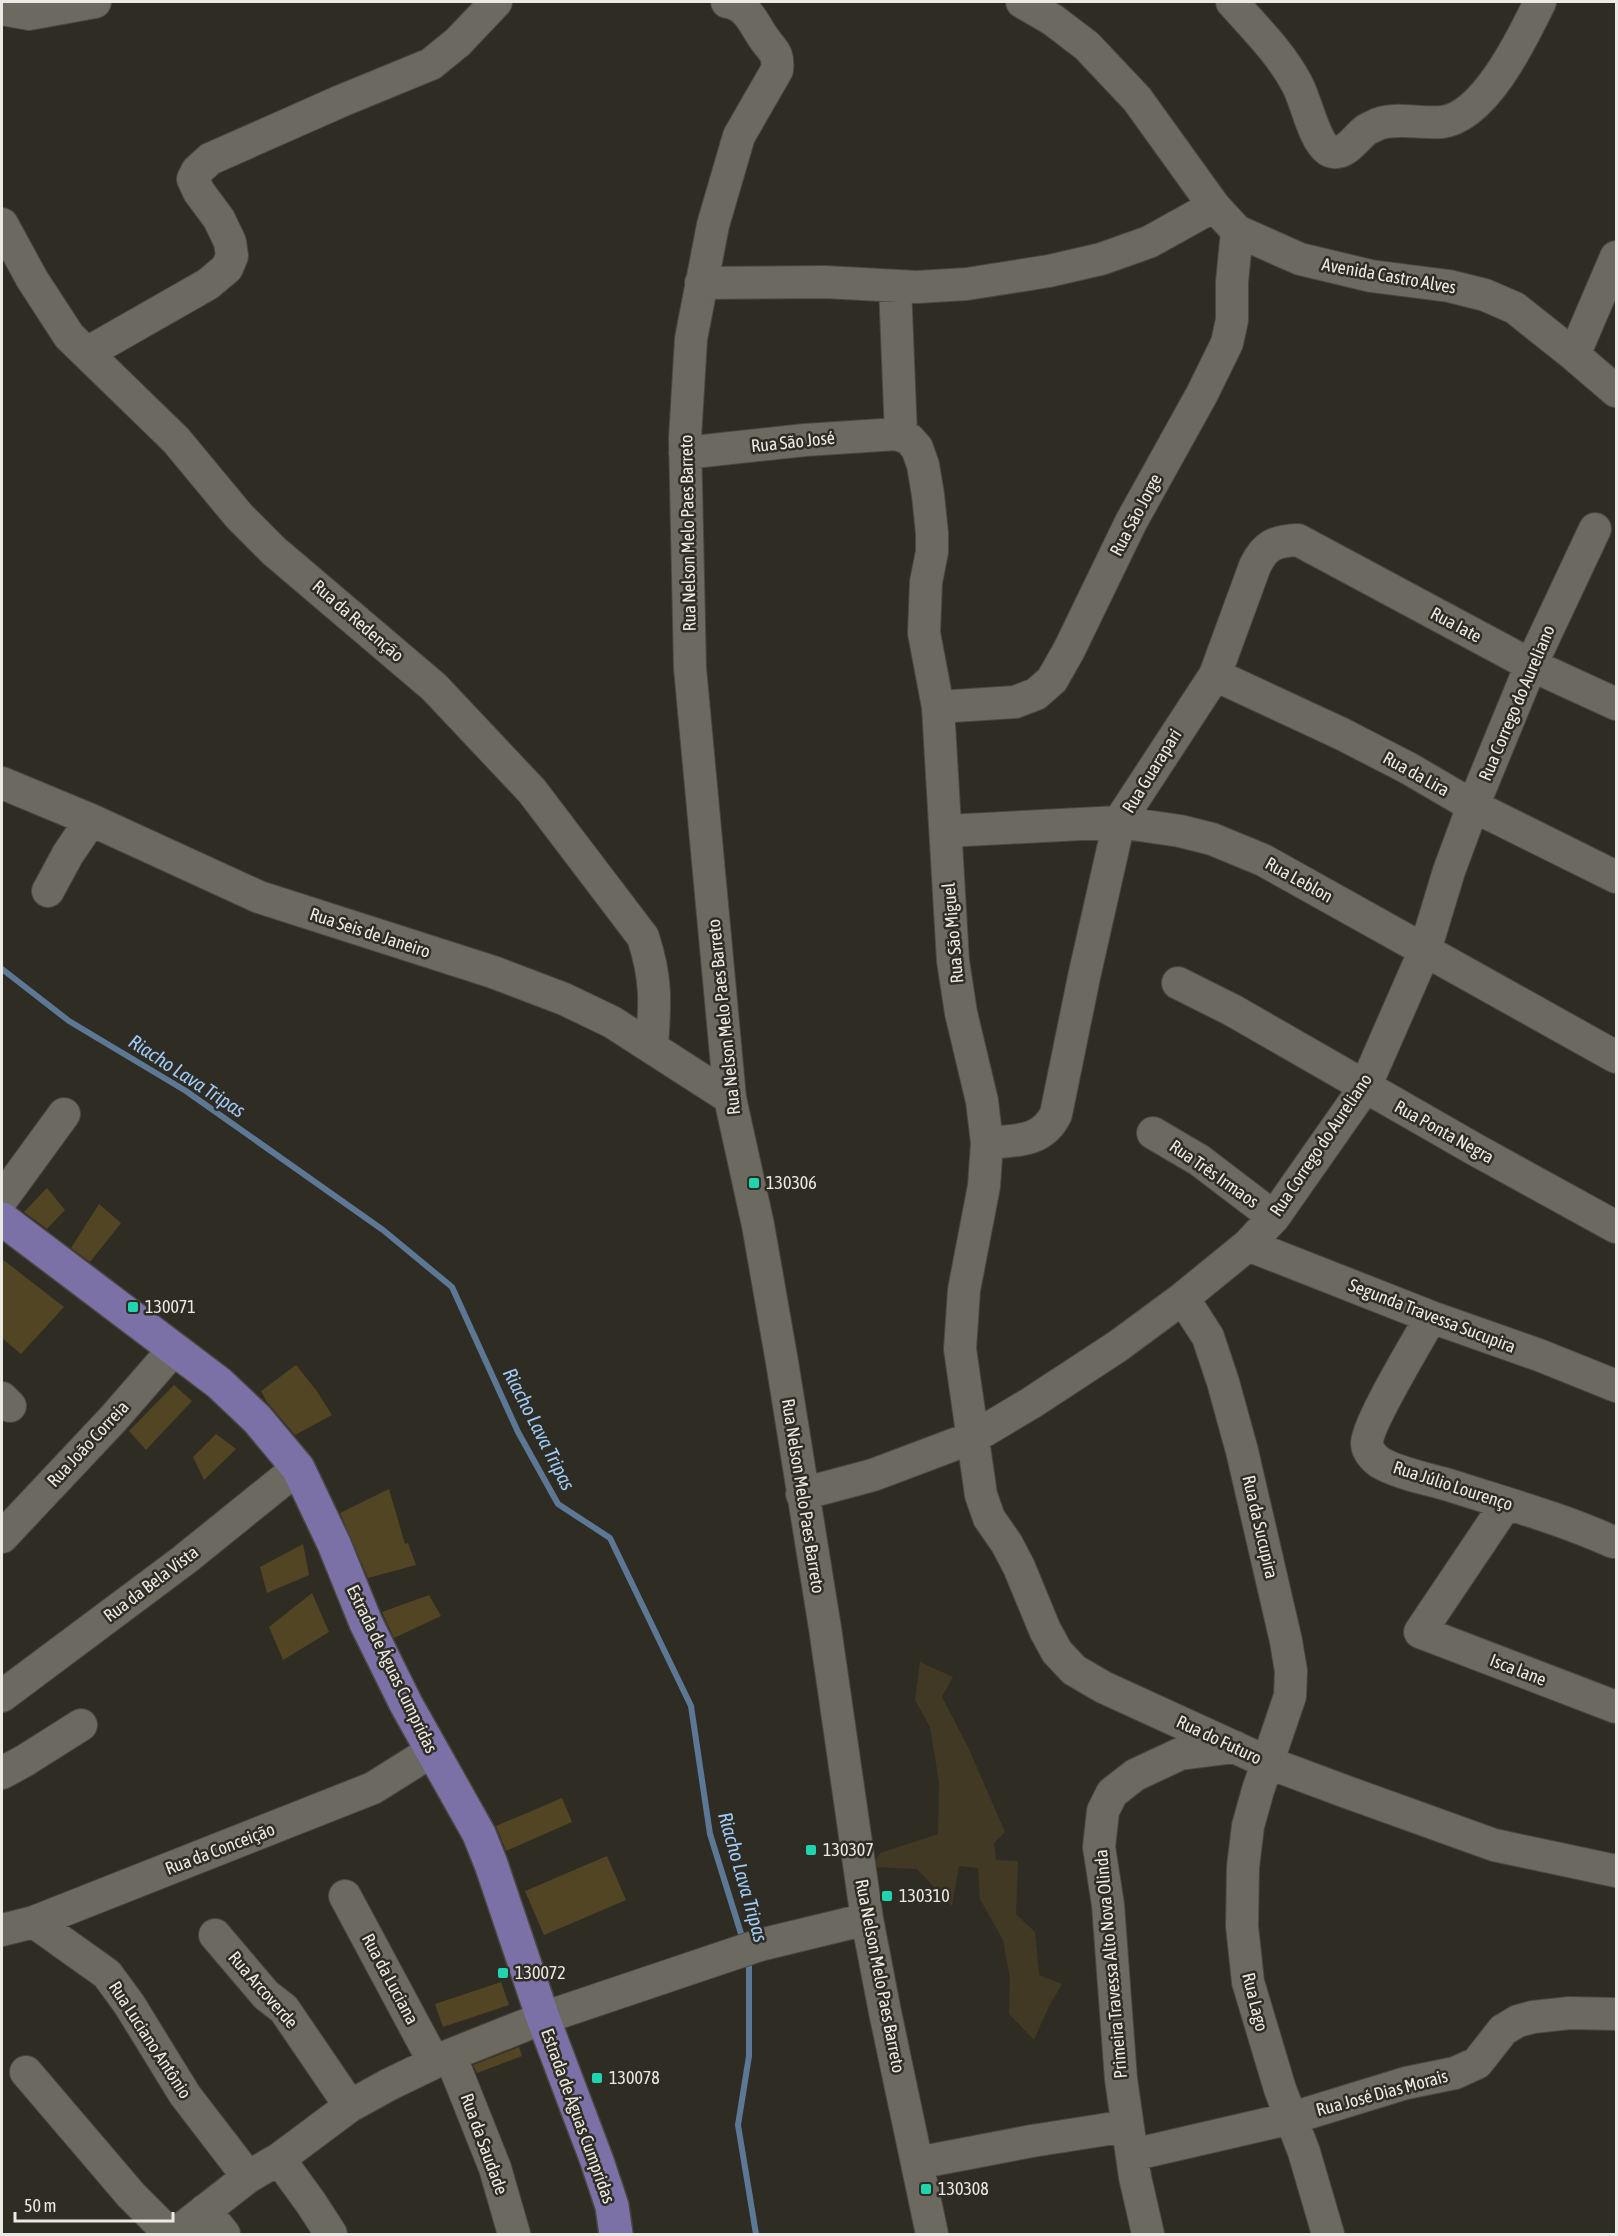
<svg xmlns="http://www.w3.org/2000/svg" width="1618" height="2236" font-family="'Asap Condensed',sans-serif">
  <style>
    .green { fill: #413923 }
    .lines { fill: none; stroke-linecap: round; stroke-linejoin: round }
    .stream { stroke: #5d7894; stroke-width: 6 }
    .building { fill: #524523 }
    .minor-casing { stroke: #4a4741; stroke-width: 34 }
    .major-casing { stroke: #4a4741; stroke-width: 36 }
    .minor { stroke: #6c6960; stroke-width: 32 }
    .major { stroke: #7c71a7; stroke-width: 33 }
    .poi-dot { fill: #1fd5b0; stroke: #2f2c24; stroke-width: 2 }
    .labels { text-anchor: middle; stroke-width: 5; stroke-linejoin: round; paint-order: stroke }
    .street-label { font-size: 18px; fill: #ebe9e4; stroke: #2f2c24 }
    .poi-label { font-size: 18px; fill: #ebe9e4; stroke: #2f2c24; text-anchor: start }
    .water-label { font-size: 20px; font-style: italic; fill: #9dcbfb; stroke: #2f2c24 }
  </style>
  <rect width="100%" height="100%" fill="#2f2c24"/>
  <!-- green -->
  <path class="green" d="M 920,1662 L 953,1677 L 942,1697 L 968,1747 L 1005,1832 L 994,1843 L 996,1860 L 1018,1861 L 1016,1914 L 1035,1932 L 1039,1975 L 1062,1984 L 1049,2006 L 1034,2040 L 1009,2014 L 1010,1979 L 1003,1940 L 980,1899 L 978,1868 L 959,1866 L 952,1906 L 917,1869 L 872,1867 L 880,1853 L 938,1834 L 939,1782 L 930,1727 L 915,1700 Z"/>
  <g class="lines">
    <!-- stream -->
    <path class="stream" d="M 2,969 L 69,1021 L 186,1091 L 383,1230 L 452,1287 L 518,1432 L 558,1504 L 610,1538 L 691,1706 L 710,1834 L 743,1940
      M 749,1958 L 749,2056 L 738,2125 L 756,2234"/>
  </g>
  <!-- building -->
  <path class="building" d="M 47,1188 L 65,1210 L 47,1229 L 24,1212 Z
    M 99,1204 L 121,1223 L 90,1262 L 71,1248 Z
    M 2,1259 L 64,1307 L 21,1354 L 2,1338 Z
    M 296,1365 L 316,1390 L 332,1415 L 295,1435 L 267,1402 L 261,1391 Z
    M 174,1385 L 192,1401 L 146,1450 L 129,1431 Z
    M 216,1434 L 236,1449 L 204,1480 L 193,1457 Z
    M 389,1489 L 405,1544 L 408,1543 L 416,1565 L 368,1578 L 340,1513 Z
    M 303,1544 L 309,1575 L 267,1593 L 260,1567 Z
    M 312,1593 L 329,1632 L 283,1660 L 269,1627 Z
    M 429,1595 L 441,1616 L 394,1638 L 382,1612 Z
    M 562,1798 L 572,1822 L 506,1851 L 496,1826 Z
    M 607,1856 L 626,1900 L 544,1935 L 525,1891 Z
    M 501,1982 L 509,2005 L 443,2027 L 435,2004 Z
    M 519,2047 L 522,2056 L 477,2073 L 473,2065 Z"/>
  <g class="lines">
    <defs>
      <path id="minor" d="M 727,2 C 747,5 753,22 763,37 C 772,51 779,51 777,70 L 739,136 L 713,225 L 691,339 L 685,438 L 690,668 L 730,1098 L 758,1225 L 782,1362 L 825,1628 L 867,1919 L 885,2012 L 932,2234
        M 1022,2 L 1053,20 L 1087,46 L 1137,99 L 1214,206 L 1237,231 L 1300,259 L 1371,276 L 1449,286 L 1485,295 L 1515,308 L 1574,355 L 1616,391
        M 1232,2 C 1255,28 1280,52 1297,84 C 1306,100 1314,141 1328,150 C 1344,159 1356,137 1366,130 C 1369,128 1374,126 1378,124 C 1397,117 1422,124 1442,122 C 1485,117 1523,37 1540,2
        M 2,9 L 29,14 L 95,2
        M 2,224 L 32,279 L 69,336 L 176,440 L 239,516 L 274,551 L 434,687 L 532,791 L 643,937 C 657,980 655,1003 652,1046
        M 701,283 L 825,282 L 917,287 L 967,284 L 1049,271 L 1101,259 L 1149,242 L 1214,206
        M 895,286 L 901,435
        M 87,353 L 208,284 L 227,268 L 232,256 L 230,242 L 219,219 L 199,192 L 193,179 L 197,171 L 210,159 L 341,101 L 431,64 L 458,42 L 496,2
        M 1574,355 L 1616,257
        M 685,453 L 805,440 L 897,434 L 909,439 L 917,448 L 923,465 L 928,495 L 932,533 L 932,552 L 926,582 L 924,633 L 938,707 L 953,961 L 961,1013 L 982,1101 L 987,1143 L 984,1186 L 964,1290 L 960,1349 L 981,1495 L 989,1518 L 1007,1544 L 1019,1567 L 1045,1630 L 1057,1652 L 1074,1670 L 1103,1687 L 1269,1763 L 1344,1791 L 1494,1845 L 1616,1871
        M 1215,675 L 1342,734 L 1408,768 L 1473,806 L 1616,877
        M 938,707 L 1015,702 L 1036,694 L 1052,680 L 1069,650 L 1131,522 L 1202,394 L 1227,343 L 1232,320 L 1232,282 L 1237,231
        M 2,783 L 91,820 L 259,897 L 493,972 L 564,999 L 612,1022 L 730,1098
        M 947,831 L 1119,822 L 1180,831 L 1212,839 L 1263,860 L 1616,1057
        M 48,891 L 68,854 L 91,820
        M 1178,983 L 1232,1010 L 1476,1150 L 1616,1227
        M 1153,1133 L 1199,1160 L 1274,1217
        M 987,1143 C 1016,1140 1042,1143 1056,1114 L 1084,977 L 1119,822 L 1215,675 L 1255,566 C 1265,545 1275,541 1298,540 L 1531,665 L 1616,704
        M 2,1199 L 64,1114
        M 1248,1245 L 1431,1317 L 1539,1355 L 1616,1386
        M 1183,1298 L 1208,1337 L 1223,1382 L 1242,1451 L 1286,1641 L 1291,1671 L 1290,1696 L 1258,1790 L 1248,1826 L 1243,1867 L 1242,1926 L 1248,1982 L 1280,2089 L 1304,2152 L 1328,2234
        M 1431,1317 C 1419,1339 1367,1424 1367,1443 C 1367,1451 1374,1458 1379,1462 C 1397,1473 1428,1479 1449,1485 C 1504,1503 1560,1518 1613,1542
        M 2,1398 L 10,1406
        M 802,1494 L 873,1475 L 974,1437 L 1031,1403 L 1118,1346 L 1183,1298 L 1248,1245 L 1274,1217 L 1365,1087 L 1425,950 L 1449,871 L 1473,806 L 1531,665 L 1595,529
        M 1506,1504 L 1420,1632 L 1616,1707
        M 2,1537 L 113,1419 L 174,1349
        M 2,1696 L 184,1560 L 298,1468
        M 2,1773 L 24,1761 L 81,1725
        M 345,1896 L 434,2062
        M 34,1922 L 107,1974 L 129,2004 L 185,2095 L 248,2177
        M 2,1930 L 34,1922 L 373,1788 L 432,1751
        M 215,1935 L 266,1995 L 284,2009 L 350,2106
        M 450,2055 L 495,2168 L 514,2234
        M 26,2072 L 131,2195 L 170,2234
        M 1132,2155 L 1292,2118 L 1406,2083 L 1455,2073 L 1477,2063 L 1503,2030 L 1518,2021 L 1533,2017 L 1570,2013 L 1616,2014
        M 279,2159 L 311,2203 L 331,2234
        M 917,2163 L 1032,2141 L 1127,2126
        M 205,2210 L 224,2234
        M 175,2234 L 248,2177 L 279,2159 L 350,2106 L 388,2085 L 450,2055 L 543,2018 L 733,1954 L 760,1945 L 867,1919
        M 1148,2234 L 1135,2177 L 1121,2079 L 1108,1905 L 1099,1847 L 1103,1811 L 1112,1793 L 1135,1775 L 1180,1754 L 1235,1747"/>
      <path id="major" d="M 2,1219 L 219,1383 L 257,1419 L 298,1468 L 334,1544 L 366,1623 L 406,1704 L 479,1834 L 491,1864 L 543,2018 L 597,2161 L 612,2206 L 616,2234"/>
    </defs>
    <!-- minor casing -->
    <use href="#minor" class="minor-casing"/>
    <!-- major casing -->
    <use href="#major" class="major-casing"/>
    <!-- minor -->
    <use href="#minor" class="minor"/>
    <!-- major -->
    <use href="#major" class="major"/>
  </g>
  <!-- markers -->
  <g class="poi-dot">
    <rect x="748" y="1177" width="12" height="12" rx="3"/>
    <rect x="127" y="1301" width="12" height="12" rx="3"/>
    <rect x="805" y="1844" width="12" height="12" rx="3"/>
    <rect x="881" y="1890" width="12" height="12" rx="3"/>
    <rect x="497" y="1967" width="12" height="12" rx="3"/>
    <rect x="591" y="2072" width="12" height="12" rx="3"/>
    <rect x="920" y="2183" width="12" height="12" rx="3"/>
  </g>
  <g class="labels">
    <!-- street labels -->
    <g class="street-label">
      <text transform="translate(1389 276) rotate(10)" y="6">Avenida Castro Alves</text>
      <text transform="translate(793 442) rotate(-6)" y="6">Rua São José</text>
      <text transform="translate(1136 515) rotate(-62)" y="6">Rua São Jorge</text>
      <text transform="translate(688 533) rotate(-91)" y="6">Rua Nelson Melo Paes Barreto</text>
      <text transform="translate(358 621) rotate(41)" y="6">Rua da Redenção</text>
      <text transform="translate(1456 625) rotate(28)" y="6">Rua Iate</text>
      <text transform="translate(1517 703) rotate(-67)" y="6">Rua Corrego do Aureliano</text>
      <text transform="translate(1152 771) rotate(-58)" y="6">Rua Guarapari</text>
      <text transform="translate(1416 774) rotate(29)" y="6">Rua da Lira</text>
      <text transform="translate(1299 880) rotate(29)" y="6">Rua Leblon</text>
      <text transform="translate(370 933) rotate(18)" y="6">Rua Seis de Janeiro</text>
      <text transform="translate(953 933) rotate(-95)" y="6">Rua São Miguel</text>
      <text transform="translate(724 1017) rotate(-96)" y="6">Rua Nelson Melo Paes Barreto</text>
      <text transform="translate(1444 1132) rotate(29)" y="6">Rua Ponta Negra</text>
      <text transform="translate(1321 1145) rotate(-56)" y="6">Rua Corrego do Aureliano</text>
      <text transform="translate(1214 1174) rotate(35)" y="6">Rua Três Irmaos</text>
      <text transform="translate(1432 1316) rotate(21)" y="6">Segunda Travessa Sucupira</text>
      <text transform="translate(88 1444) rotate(-47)" y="6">Rua João Correia</text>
      <text transform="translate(1453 1486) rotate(18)" y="6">Rua Júlio Lourenço</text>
      <text transform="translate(803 1496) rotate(81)" y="6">Rua Nelson Melo Paes Barreto</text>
      <text transform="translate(1260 1527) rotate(77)" y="6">Rua da Sucupira</text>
      <text transform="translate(151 1584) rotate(-37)" y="6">Rua da Bela Vista</text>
      <text transform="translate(392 1669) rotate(64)" y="6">Estrada de Águas Cumpridas</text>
      <text transform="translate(1518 1670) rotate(21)" y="6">Isca lane</text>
      <text transform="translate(1219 1740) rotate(25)" y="6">Rua do Futuro</text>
      <text transform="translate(220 1849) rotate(-21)" y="6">Rua da Conceição</text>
      <text transform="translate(1111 1964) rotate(-95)" y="6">Primeira Travessa Alto Nova Olinda</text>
      <text transform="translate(880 1976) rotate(79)" y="6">Rua Nelson Melo Paes Barreto</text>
      <text transform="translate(390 1979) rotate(62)" y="6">Rua da Luciana</text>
      <text transform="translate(263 1990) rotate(49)" y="6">Rua Arcoverde</text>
      <text transform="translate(1255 2002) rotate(76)" y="6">Rua Lago</text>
      <text transform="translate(150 2040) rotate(57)" y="6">Rua Luciano Antônio</text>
      <text transform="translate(1382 2093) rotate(-15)" y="6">Rua José Dias Morais</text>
      <text transform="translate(578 2116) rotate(70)" y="6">Estrada de Águas Cumpridas</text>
      <text transform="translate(484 2144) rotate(70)" y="6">Rua da Saudade</text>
    </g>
    <!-- poi labels -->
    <g class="poi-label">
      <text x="766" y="1189">130306</text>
      <text x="145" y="1313">130071</text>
      <text x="823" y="1856">130307</text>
      <text x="899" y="1902">130310</text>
      <text x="515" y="1979">130072</text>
      <text x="609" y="2084">130078</text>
      <text x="938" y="2195">130308</text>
    </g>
    <!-- water labels -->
    <g class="water-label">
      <text transform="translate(187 1076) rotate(33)" y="7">Riacho Lava Tripas</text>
      <text transform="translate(539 1429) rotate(63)" y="7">Riacho Lava Tripas</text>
      <text transform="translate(743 1877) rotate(74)" y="7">Riacho Lava Tripas</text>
    </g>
  </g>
  <!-- border -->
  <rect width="1618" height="2236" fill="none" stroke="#ebe9e4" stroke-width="6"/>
  <!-- scale -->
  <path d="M15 2212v9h158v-9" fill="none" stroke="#ebe9e4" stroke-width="3"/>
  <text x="24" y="2212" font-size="18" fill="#ebe9e4" stroke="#2f2c24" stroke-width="4.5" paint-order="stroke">50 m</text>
</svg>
